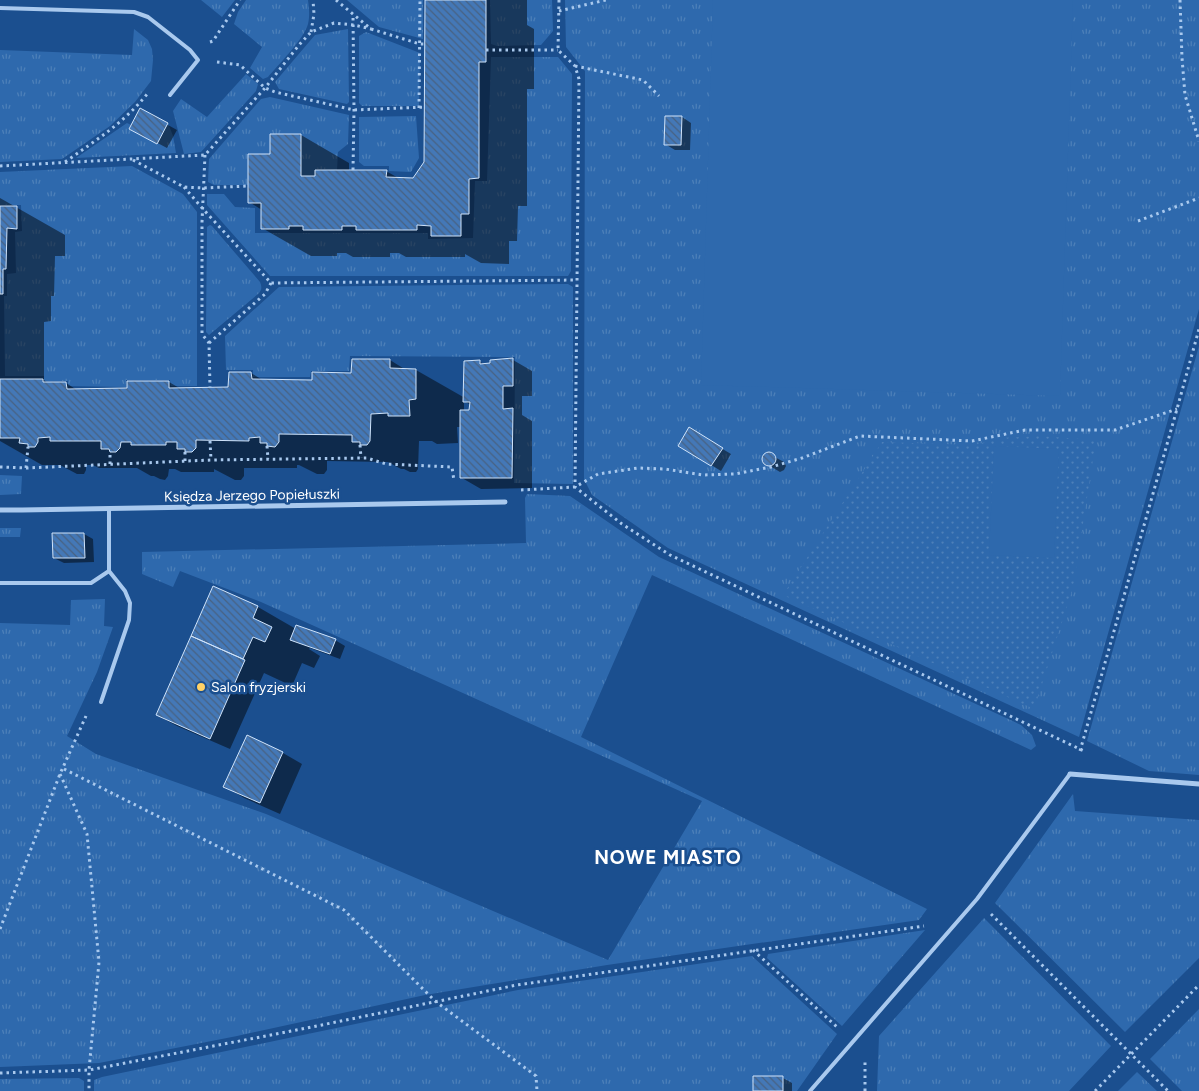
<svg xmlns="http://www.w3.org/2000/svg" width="1199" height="1091" font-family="Figtree,sans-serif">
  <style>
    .grass { fill: url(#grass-tufts) }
    .park { fill: url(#park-dots) }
    .pitch { fill: #2e69ad }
    .shadow { fill: #0007; fill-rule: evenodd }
    .building { fill: url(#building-back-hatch); stroke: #cfe3fa }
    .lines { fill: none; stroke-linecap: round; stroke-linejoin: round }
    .path { stroke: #a9c9ee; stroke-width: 3; stroke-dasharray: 2.5 4; stroke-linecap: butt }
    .lane { stroke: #a9c9ee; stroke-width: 4 }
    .street { stroke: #a9c9ee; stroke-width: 5 }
    .poi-dot { fill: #ffd166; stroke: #1b4f8f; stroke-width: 2 }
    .labels { text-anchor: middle; stroke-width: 5; stroke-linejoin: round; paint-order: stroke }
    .street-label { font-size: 14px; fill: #fff; stroke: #1b4f8f }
    .poi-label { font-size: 14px; fill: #fff; stroke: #1b4f8f; text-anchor: start }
    .district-label { font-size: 19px; font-weight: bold; letter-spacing: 1px; fill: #fff; stroke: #1b4f8f }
  </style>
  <defs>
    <pattern id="grass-tufts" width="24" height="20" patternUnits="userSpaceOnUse" patternTransform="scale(1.25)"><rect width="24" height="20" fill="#2e69ad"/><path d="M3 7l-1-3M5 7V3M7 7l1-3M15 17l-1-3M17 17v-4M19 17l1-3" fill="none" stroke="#4d80b9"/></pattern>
    <pattern id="park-dots" width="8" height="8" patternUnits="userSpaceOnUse" patternTransform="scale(1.25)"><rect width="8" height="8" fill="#2e69ad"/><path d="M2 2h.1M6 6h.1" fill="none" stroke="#4d80b9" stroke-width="1.8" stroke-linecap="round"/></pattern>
    <pattern id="building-back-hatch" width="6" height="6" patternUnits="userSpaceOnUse" patternTransform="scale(1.25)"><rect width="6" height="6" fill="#4478b7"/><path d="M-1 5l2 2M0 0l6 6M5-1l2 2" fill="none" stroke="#486282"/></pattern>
  </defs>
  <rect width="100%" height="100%" fill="#1b4f8f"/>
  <!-- grass -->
  <path class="grass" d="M 201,0 L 235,0 L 222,17 Z
    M 246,0 L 308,0 C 309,8 310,15 308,24 C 304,39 278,65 268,77 L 263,79 L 250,68 L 262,47 L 234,24 L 238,12 Z
    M 347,0 L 423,0 L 423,39 L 379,27 Z
    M 490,0 L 552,0 L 553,31 L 541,45 L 497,46 L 491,44 Z
    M 565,0 L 1199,0 L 1199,309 L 1079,737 L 668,548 L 592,495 L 584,479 L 585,71 L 566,47 Z
    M 134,29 L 148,40 L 152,49 L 153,60 L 151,81 L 135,102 L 110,126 L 62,159 L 0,162 L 0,50 L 132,55 Z
    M 348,29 L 349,102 L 347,104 L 279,89 L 275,82 L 315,35 Z
    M 366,32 L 420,53 L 419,106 L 362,106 L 359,103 L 359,36 Z
    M 491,57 L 558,57 L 572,74 L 571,271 L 568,276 L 270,276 L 207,205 L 207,194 L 224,194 L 235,207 L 255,208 L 255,233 L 428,233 L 428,239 L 473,238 L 475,181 L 487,181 Z
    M 246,74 L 258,84 L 256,91 L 201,152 L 184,154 L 173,111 L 181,99 L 207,117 Z
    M 270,97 L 349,115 L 348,144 L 338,152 L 337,170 L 316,169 L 315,176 L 301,176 L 301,134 L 270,134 L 270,154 L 248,154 L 248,185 L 214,185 L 208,182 L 209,159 L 261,99 Z
    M 416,116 L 419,158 L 411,172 L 389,171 L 389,166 L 364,166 L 359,162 L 359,117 Z
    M 127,123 L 131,125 L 129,129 L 157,144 L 168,123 L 173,136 L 176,153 L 76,158 Z
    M 132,166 L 183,194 L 197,212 L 197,386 L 171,386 L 170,380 L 126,380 L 126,387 L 68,386 L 68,381 L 44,381 L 44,376 L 5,376 L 4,296 L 7,296 L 7,274 L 16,273 L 15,232 L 22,231 L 21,205 L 0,205 L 0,172 Z
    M 210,225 L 212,226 L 260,282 C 262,287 262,290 258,294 L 209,335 L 206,332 L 207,229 L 207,227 Z
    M 568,284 L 573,287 L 573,484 L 514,483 L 515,357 L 350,356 L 349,371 L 311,371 L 310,377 L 253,377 L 253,370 L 226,370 L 225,336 L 279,287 Z
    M 1199,346 L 1199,775 L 1149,771 L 1087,741 Z
    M 0,475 L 22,476 L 21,494 L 0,495 Z
    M 527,494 L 570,496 L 659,557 L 1021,725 L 1032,735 L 1036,746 L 1031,750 L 652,575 L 581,737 L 927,909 L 919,920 L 607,965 L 425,995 L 237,1036 L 99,1063 L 0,1067 L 0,623 L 70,625 L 71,600 L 105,599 L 104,626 L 113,627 L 97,672 L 67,736 L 96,754 L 266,814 L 608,960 L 702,801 L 261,602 L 180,571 L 173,587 L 142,574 L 142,552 L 526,543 L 525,498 Z
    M 0,528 L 21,528 L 20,537 L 0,537 Z
    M 1073,794 L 1075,811 L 1199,820 L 1199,958 L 1125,1032 L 995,903 Z
    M 984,918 L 1111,1046 L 1069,1091 L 877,1091 L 879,1036 Z
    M 925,930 L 842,1026 L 767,958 L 768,954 Z
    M 752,956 L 837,1034 L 797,1091 L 94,1091 L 94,1080 L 102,1077 L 518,990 Z
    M 1199,1009 L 1199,1091 L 1182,1091 L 1150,1059 Z
    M 1137,1072 L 1157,1091 L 1118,1091 Z
    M 79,1078 L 84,1081 L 84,1091 L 0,1091 L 0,1079 Z"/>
  <!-- park -->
  <path class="park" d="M 1039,436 L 1096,440 L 1073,588 L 1034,709 L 783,595 L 882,442 L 974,445 L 1001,438 Z"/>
  <!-- pitch -->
  <path class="pitch" d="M 713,0 L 1073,0 L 1060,396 L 701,385 Z
    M 994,446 L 1059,449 L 1054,558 L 989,555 Z"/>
  <!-- shadow -->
  <path class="shadow" d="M 426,0 L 527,0 L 527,25 L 534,29 L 534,89 L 527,89 L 527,206 L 518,206 L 517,241 L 509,241 L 509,264 L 481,263 L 465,254 L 465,257 L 406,257 L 399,253 L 390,253 L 390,257 L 353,257 L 346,253 L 337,253 L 337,256 L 311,256 L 262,228 L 262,210 L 249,202 L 271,155 L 301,135 L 349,163 L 349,171 L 386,171 L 400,179 L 414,180 L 426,163 Z
    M 141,110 L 177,130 L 167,148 L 131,129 Z
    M 682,117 L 691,123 L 690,150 L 675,150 L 665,144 Z
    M 0,198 L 65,235 L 65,256 L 55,256 L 54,296 L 51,296 L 51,321 L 44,322 L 44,380 L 49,384 L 66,383 L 77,390 L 128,389 L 169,382 L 181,389 L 229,389 L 251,373 L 264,381 L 313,381 L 353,374 L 390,360 L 406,370 L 416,370 L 465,398 L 479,361 L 485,365 L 513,360 L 532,371 L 532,396 L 522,396 L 522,415 L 532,421 L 532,488 L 481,489 L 462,478 L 461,427 L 457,427 L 458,443 L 437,444 L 432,441 L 419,441 L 418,469 L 416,472 L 410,472 L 404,469 L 401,469 L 388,462 L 327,461 L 327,470 L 324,474 L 317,474 L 299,465 L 297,465 L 297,468 L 244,468 L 244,476 L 241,480 L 235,480 L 214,469 L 214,472 L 181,472 L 175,469 L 169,469 L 168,476 L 165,480 L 160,479 L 154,476 L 151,476 L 137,468 L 99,468 L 93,465 L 86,465 L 86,470 L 84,474 L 77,474 L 60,465 L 42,465 L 0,441 ZM 464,401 L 471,405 L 471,411 L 464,411 Z
    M 689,429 L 731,454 L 721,471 L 679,445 Z
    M 769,454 L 784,462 L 786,466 L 784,470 L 780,472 L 765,463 L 764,459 L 765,455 Z
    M 84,534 L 93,539 L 94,562 L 64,563 L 54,558 Z
    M 214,588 L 258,607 L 296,629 L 335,640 L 345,646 L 340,659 L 310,648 L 309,649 L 320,656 L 314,668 L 302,663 L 292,686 L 264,673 L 230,749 L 177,726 L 157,715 L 197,638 Z
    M 247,737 L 283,753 L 302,764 L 280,814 L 244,798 L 225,786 Z
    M 783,1078 L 792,1083 L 792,1091 L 755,1091 Z"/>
  <!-- building -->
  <path class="building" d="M 425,0 L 486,0 L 486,62 L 479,62 L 479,178 L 469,179 L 469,214 L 461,214 L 461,236 L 431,236 L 431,226 L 417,225 L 417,230 L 356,230 L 356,226 L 342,226 L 342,230 L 303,230 L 303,226 L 289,226 L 289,229 L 261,229 L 261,203 L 248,203 L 248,154 L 270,154 L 270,134 L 301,134 L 301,176 L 315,176 L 315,170 L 387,170 L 386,177 L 413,178 L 424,162 Z
    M 140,108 L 168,123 L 157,144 L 129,129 Z
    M 665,116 L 682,116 L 681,145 L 664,145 Z
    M 0,206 L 17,206 L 17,229 L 7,228 L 6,269 L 3,269 L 3,294 L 0,294 Z
    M 513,358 L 513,386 L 503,386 L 503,409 L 513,408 L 512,478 L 460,478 L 460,410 L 469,410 L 470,402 L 463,402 L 464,361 L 480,360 L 480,364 L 490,363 L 490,360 Z
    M 352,359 L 390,359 L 390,368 L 416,369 L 416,399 L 409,400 L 410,416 L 388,416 L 388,413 L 371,414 L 370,441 L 367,445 L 360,445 L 360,442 L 352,442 L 352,435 L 279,434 L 279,442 L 275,447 L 267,446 L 267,443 L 260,443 L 260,437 L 249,438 L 249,441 L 196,440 L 196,448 L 192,452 L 185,452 L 185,449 L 177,449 L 177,442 L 166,442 L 166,445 L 131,445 L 131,442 L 121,442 L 120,448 L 116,452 L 110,452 L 109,449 L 101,449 L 101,441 L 50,441 L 50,437 L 38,438 L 38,442 L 35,447 L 28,447 L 28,444 L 19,443 L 20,438 L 0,438 L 0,379 L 43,379 L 43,382 L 66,382 L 67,389 L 127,388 L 127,381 L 169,381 L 169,388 L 228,387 L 229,372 L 251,372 L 252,379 L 312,380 L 312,372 L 351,373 Z
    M 689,427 L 723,448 L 711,466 L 678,446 Z
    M762 459a7 7 0 1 1 14 0a7 7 0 1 1-14 0Z
    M 52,533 L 84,533 L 85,558 L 53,558 Z
    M 213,586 L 258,606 L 253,618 L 272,627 L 265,642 L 253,637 L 243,659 L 191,636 Z
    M 296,625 L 336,639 L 330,654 L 290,640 Z
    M 191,636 L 245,660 L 210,739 L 156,715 Z
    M 247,735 L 283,752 L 260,803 L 223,787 Z
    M 753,1076 L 783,1076 L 783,1091 L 753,1091 Z"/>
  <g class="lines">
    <!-- path -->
    <path class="path" d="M 336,0 L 371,29 L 420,44 L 425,44
      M 559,0 L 558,50 L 575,66 L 579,79 L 575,487 L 622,524 L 670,555 L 1084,751
      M 1180,0 L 1182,58 L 1185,95 L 1199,141
      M 559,11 L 606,0
      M 311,32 L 314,14 L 313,0
      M 210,42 L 213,41 L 240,0
      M 486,50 L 558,50
      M 217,62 L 240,65 L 265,88 L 275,92 L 354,110 L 425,107
      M 575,66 L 643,80 L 659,96
      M 419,108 L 420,0
      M 205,155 L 202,222 L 202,334 L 209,343 L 210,388
      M 133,160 L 184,187 L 203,188 L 248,186
      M 65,162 C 96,140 124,123 148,93
      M 0,166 L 205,155 L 265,88 L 299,45 L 311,32 L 334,23 L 354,25 L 371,29
      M 353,170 L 354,110 L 353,15
      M 184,187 L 203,209 L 271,283 L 577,280
      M 1138,221 L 1199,198
      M 209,343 L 265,294 L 271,283
      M 210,441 L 211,460
      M 360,445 L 361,458
      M 267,446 L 268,459
      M 185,461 L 185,452
      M 110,464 L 110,452
      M 0,467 L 26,468 L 211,460 L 367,458 L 386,464 L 452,467 L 454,481
      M 26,468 L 28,447
      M 521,490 L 575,487 L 598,474 L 638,468 L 665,469 L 703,475 L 735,474 L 771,467 L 802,458 L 860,436 L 972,441 L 1025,430 L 1115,430 L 1177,409
      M 1080,751 L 1177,409 L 1199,329
      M 64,769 L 344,910 L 435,1001 L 536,1076 L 537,1091
      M 60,774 L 87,834 L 99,962 L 89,1070 L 89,1091
      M 991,914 L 1168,1091
      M 0,929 L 60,774 L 86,716
      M 753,950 L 837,1027
      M 0,1073 L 89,1070 L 307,1028 L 517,985 L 924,926
      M 865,1091 L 865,1060
      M 1095,1091 L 1199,985"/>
    <!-- lane -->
    <path class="lane" d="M 0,8 L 134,12 L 148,17 L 190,50 L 198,60 L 170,95
      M 0,583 L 91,583 L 109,571 L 109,509
      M 101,702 L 129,620 L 130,603 L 125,591 L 109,571
      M 810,1091 L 977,899 L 1070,774"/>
    <!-- street -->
    <path class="street" d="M 0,510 L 22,510 L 505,502
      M 1070,774 L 1199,784"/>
  </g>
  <!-- markers -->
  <circle class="poi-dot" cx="201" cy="687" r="5"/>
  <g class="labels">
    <!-- street labels -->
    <g class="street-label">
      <text transform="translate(252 495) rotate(-1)" y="5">Księdza Jerzego Popiełuszki</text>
    </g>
    <!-- poi labels -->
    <g class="poi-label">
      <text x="211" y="692">Salon fryzjerski</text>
    </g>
    <!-- district labels -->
    <g class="district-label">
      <text x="668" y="864">NOWE MIASTO</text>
    </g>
  </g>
</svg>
